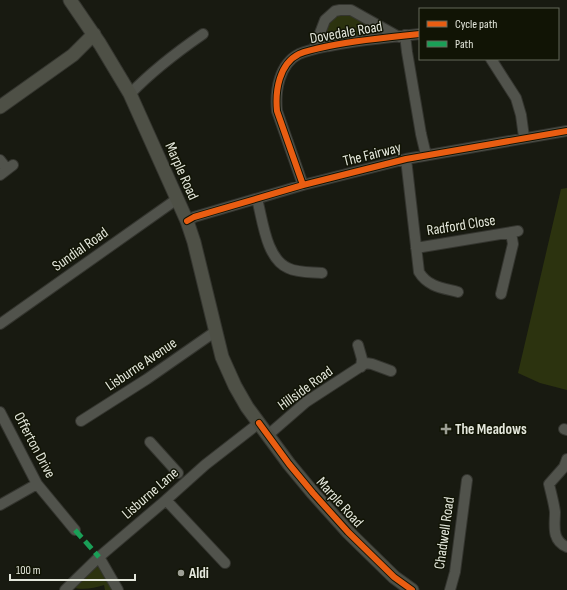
<svg xmlns="http://www.w3.org/2000/svg" width="567" height="590" font-family="'Sofia Sans Condensed',sans-serif">
  <style>
    .green { fill: #2c330f }
    .lines { fill: none; stroke-linecap: round; stroke-linejoin: round }
    .minor-casing { stroke: #34352f; stroke-width: 12 }
    .major-casing { stroke: #34352f; stroke-width: 15 }
    .minor { stroke: #51534c; stroke-width: 10 }
    .major { stroke: #4e5046; stroke-width: 13 }
    .quiet { stroke: #1a9f57; stroke-width: 5; stroke-dasharray: 10 5; stroke-linecap: butt }
    .cycleway-casing { stroke: #111405; stroke-width: 8 }
    .cycleway { stroke: #e95d12; stroke-width: 6 }
    .poi-dot { fill: #9d9f95; stroke: #111405; stroke-width: 1.5 }
    .labels { text-anchor: middle; stroke-width: 3; stroke-linejoin: round; paint-order: stroke }
    .street-label { font-size: 15px; fill: #e4e7dc; stroke: #111405 }
    .poi-label { font-size: 15px; font-weight: bold; fill: #e4e7dc; stroke: #111405; text-anchor: start }
  </style>
  <rect width="100%" height="100%" fill="#181a11"/>
  <!-- green -->
  <path class="green" d="M 347,13 L 382,30 L 380,36 L 328,43 L 321,38 C 326,22 329,15 347,13 Z
    M 567,188 L 567,390 L 540,383 L 518,373 L 561,189 Z
    M 99,557 L 118,590 L 105,590 L 104,585 C 93,589 80,590 70,587 Z"/>
  <g class="lines">
    <defs>
      <path id="minor" d="M 405,35 L 407,52 L 421,134 L 426,155
        M 314,49 L 325,20 L 335,11 L 340,10 L 351,10 L 399,37
        M 491,59 L 516,98 L 521,115 L 524,137
        M 130,94 C 152,71 177,52 203,34
        M 406,159 L 419,272 C 428,287 443,288 458,292
        M 0,160 L 7,169
        M 0,175 L 13,165
        M 303,185 L 277,111 C 275,91 279,64 299,54 C 308,50 319,48 329,46 C 359,40 390,37 420,34
        M 256,199 L 258,203 C 263,223 267,259 288,268 C 298,273 311,272 322,273
        M 187,221 L 194,217 L 303,185 L 406,159 L 567,131
        M 416,248 L 518,231
        M 501,294 L 513,244 L 511,233
        M 0,324 L 177,199
        M 358,345 L 362,359 L 361,367
        M 0,412 L 37,484 L 75,530
        M 81,421 L 147,379 L 216,331
        M 564,429 L 567,430
        M 268,435 L 306,402 L 366,363 L 372,364 L 391,371
        M 150,442 L 178,473
        M 567,459 L 564,467 L 549,484 C 551,493 554,503 555,512 C 555,525 551,540 567,547
        M 166,500 L 225,563
        M 0,505 L 37,484
        M 99,557 L 118,590
        M 65,590 L 99,557 L 166,500 L 205,465 L 259,423
        M 450,590 L 455,572 L 467,480"/>
      <path id="major" d="M 70,0 L 100,44 L 130,94 L 187,221 L 194,242 L 222,357 L 235,386 L 247,407 L 289,464 L 313,493 L 348,532 L 394,577 L 412,590
        M 0,107 L 73,55 L 94,34"/>
    </defs>
    <!-- minor casing -->
    <use href="#minor" class="minor-casing"/>
    <!-- major casing -->
    <use href="#major" class="major-casing"/>
    <!-- minor -->
    <use href="#minor" class="minor"/>
    <!-- major -->
    <use href="#major" class="major"/>
    <!-- quiet -->
    <path class="quiet" d="M 75,530 L 99,557"/>
    <defs>
      <path id="cycleway" d="M 303,185 L 277,111 C 275,91 279,64 299,54 C 308,50 319,48 329,46 C 359,40 390,37 420,34
        M 187,221 L 194,217 L 303,185 L 406,159 L 567,131
        M 259,423 L 289,464 L 313,493 L 348,532 L 394,577 L 412,590"/>
    </defs>
    <!-- cycleway casing -->
    <use href="#cycleway" class="cycleway-casing"/>
    <!-- cycleway -->
    <use href="#cycleway" class="cycleway"/>
  </g>
  <!-- markers -->
  <g class="poi-dot">
    <path d="M444 423h4v4h4v4h-4v4h-4v-4h-4v-4h4z"/>
    <circle cx="181" cy="573" r="4"/>
  </g>
  <g class="labels">
    <!-- street labels -->
    <g class="street-label">
      <text transform="translate(346 32) rotate(-10)" y="5">Dovedale Road</text>
      <text transform="translate(372 154) rotate(-14)" y="5">The Fairway</text>
      <text transform="translate(182 171) rotate(66)" y="5">Marple Road</text>
      <text transform="translate(461 225) rotate(-9)" y="5">Radford Close</text>
      <text transform="translate(80 249) rotate(-35)" y="5">Sundial Road</text>
      <text transform="translate(141 364) rotate(-34)" y="5">Lisburne Avenue</text>
      <text transform="translate(305 388) rotate(-36)" y="5">Hillside Road</text>
      <text transform="translate(35 445) rotate(62)" y="5">Offerton Drive</text>
      <text transform="translate(150 493) rotate(-41)" y="5">Lisburne Lane</text>
      <text transform="translate(340 502) rotate(48)" y="5">Marple Road</text>
      <text transform="translate(444 533) rotate(-82)" y="5">Chadwell Road</text>
    </g>
    <!-- poi labels -->
    <g class="poi-label">
      <text x="455" y="434">The Meadows</text>
      <text x="189" y="578">Aldi</text>
    </g>
  </g>
  <!-- legend -->
  <rect x="419" y="8" width="140" height="52" fill="#111405" stroke="#65685b"/>
  <rect x="427" y="21" width="20" height="6" fill="#e95d12" stroke="#65685b"/>
  <text x="455" y="28" font-size="12" fill="#e4e7dc">Cycle path</text>
  <rect x="427" y="41" width="20" height="6" fill="#1a9f57" stroke="#65685b"/>
  <text x="455" y="48" font-size="12" fill="#e4e7dc">Path</text>
  <!-- scale -->
  <path d="M10 574v6h125v-6" fill="none" stroke="#e4e7dc" stroke-width="2"/>
  <text x="16" y="574" font-size="12" fill="#e4e7dc" stroke="#111405" stroke-width="3" paint-order="stroke">100 m</text>
</svg>
